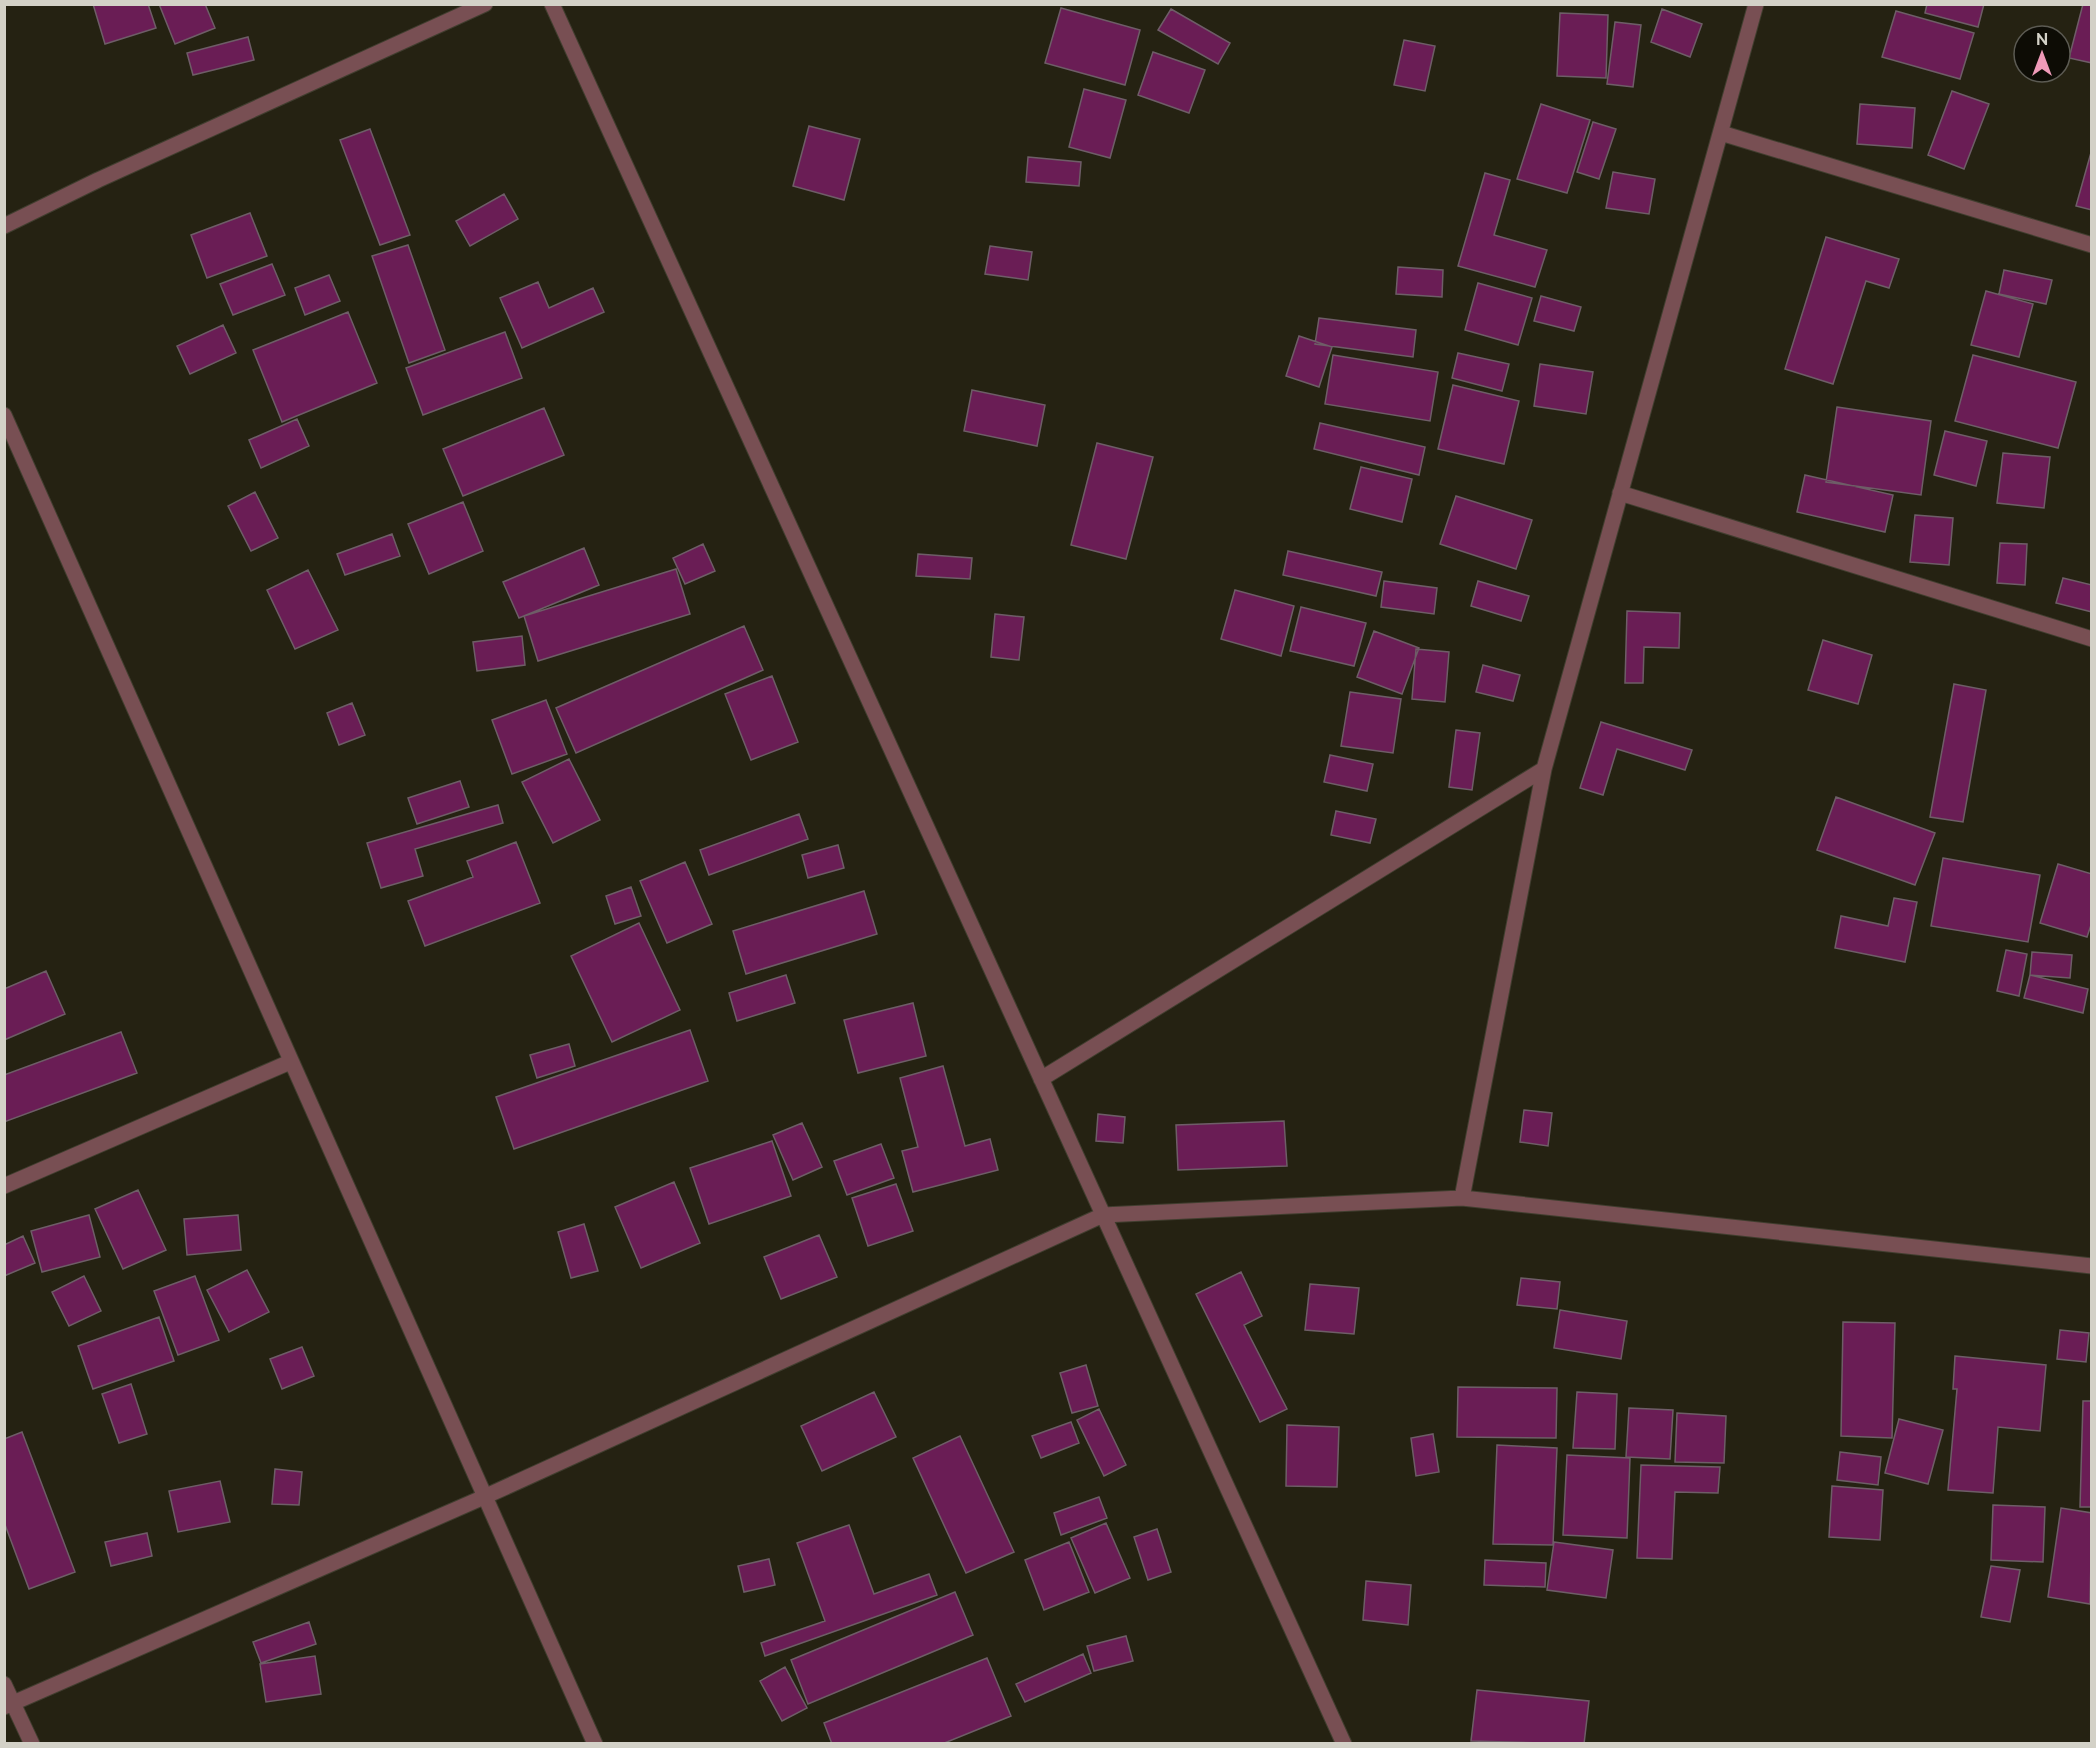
<svg xmlns="http://www.w3.org/2000/svg" width="2096" height="1748" font-family="Raleway,sans-serif">
  <style>
    .building { fill: #6a1d55; stroke: #6e5d67; stroke-width: 1.5 }
    .lines { fill: none; stroke-linecap: round; stroke-linejoin: round }
    .minor-casing { stroke: #413e2f; stroke-width: 17 }
    .minor { stroke: #784f53; stroke-width: 15 }
  </style>
  <rect width="100%" height="100%" fill="#252212"/>
  <!-- building -->
  <path class="building" d="M 93,4 L 148,4 L 156,28 L 105,44 Z
    M 159,4 L 205,4 L 215,28 L 175,44 Z
    M 1927,4 L 1984,4 L 1978,27 L 1925,13 Z
    M 2083,4 L 2092,5 L 2092,63 L 2069,58 Z
    M 1061,8 L 1140,30 L 1125,85 L 1045,63 Z
    M 1171,9 L 1230,43 L 1218,64 L 1158,30 Z
    M 1662,9 L 1702,24 L 1690,57 L 1651,42 Z
    M 1896,11 L 1974,33 L 1960,79 L 1882,57 Z
    M 1560,13 L 1608,15 L 1606,78 L 1557,76 Z
    M 1615,22 L 1641,25 L 1633,87 L 1607,84 Z
    M 248,37 L 254,60 L 193,75 L 187,53 Z
    M 1404,40 L 1435,46 L 1425,91 L 1394,85 Z
    M 1153,52 L 1205,70 L 1189,113 L 1138,95 Z
    M 1084,89 L 1126,100 L 1110,158 L 1069,147 Z
    M 1952,91 L 1989,104 L 1964,169 L 1928,155 Z
    M 1541,104 L 1590,120 L 1567,193 L 1517,179 Z
    M 1860,104 L 1915,108 L 1912,148 L 1857,144 Z
    M 1593,122 L 1616,129 L 1599,179 L 1577,172 Z
    M 809,126 L 860,139 L 844,200 L 793,186 Z
    M 370,129 L 410,235 L 380,245 L 340,140 Z
    M 2092,149 L 2092,210 L 2076,206 Z
    M 1028,157 L 1081,162 L 1079,186 L 1026,182 Z
    M 1613,172 L 1655,179 L 1649,214 L 1606,208 Z
    M 1485,173 L 1510,180 L 1494,235 L 1547,250 L 1535,287 L 1458,266 Z
    M 504,194 L 518,219 L 470,246 L 456,221 Z
    M 250,213 L 267,256 L 207,278 L 191,235 Z
    M 1826,237 L 1899,259 L 1889,288 L 1866,281 L 1833,384 L 1785,369 Z
    M 408,245 L 445,350 L 409,363 L 372,256 Z
    M 990,246 L 1032,252 L 1028,280 L 985,274 Z
    M 272,264 L 285,295 L 233,315 L 220,284 Z
    M 1398,267 L 1443,270 L 1442,297 L 1396,294 Z
    M 2004,270 L 2052,280 L 2046,304 L 1999,294 Z
    M 329,275 L 340,301 L 305,315 L 295,288 Z
    M 538,282 L 549,308 L 593,288 L 604,312 L 522,348 L 500,298 Z
    M 1478,283 L 1532,298 L 1518,345 L 1465,330 Z
    M 1986,291 L 2033,304 L 2019,357 L 1971,345 Z
    M 1541,296 L 1581,307 L 1574,331 L 1534,321 Z
    M 348,312 L 377,383 L 282,422 L 253,350 Z
    M 1319,318 L 1416,330 L 1413,357 L 1315,344 Z
    M 223,325 L 236,353 L 190,374 L 177,346 Z
    M 505,332 L 522,378 L 423,415 L 406,368 Z
    M 1299,336 L 1332,347 L 1319,387 L 1286,376 Z
    M 1458,353 L 1509,364 L 1502,391 L 1452,378 Z
    M 1333,355 L 1438,372 L 1430,421 L 1325,404 Z
    M 1973,355 L 2076,382 L 2058,448 L 1955,421 Z
    M 1540,364 L 1593,372 L 1586,414 L 1534,406 Z
    M 1453,385 L 1519,401 L 1504,464 L 1438,449 Z
    M 972,390 L 1045,405 L 1037,446 L 964,431 Z
    M 1837,407 L 1931,421 L 1921,495 L 1826,482 Z
    M 544,408 L 564,455 L 463,496 L 443,449 Z
    M 297,419 L 309,446 L 261,468 L 249,440 Z
    M 1320,423 L 1425,447 L 1419,475 L 1314,449 Z
    M 1945,431 L 1987,441 L 1976,486 L 1934,475 Z
    M 1097,443 L 1153,457 L 1126,559 L 1071,545 Z
    M 2003,453 L 2050,457 L 2044,508 L 1997,503 Z
    M 1361,467 L 1412,479 L 1402,522 L 1350,509 Z
    M 1805,475 L 1893,495 L 1885,532 L 1797,512 Z
    M 255,492 L 278,538 L 251,551 L 228,506 Z
    M 1456,496 L 1532,520 L 1516,569 L 1440,544 Z
    M 463,502 L 483,551 L 429,574 L 408,524 Z
    M 1915,515 L 1953,518 L 1949,565 L 1910,562 Z
    M 392,534 L 400,556 L 345,575 L 337,554 Z
    M 2000,543 L 2027,544 L 2025,585 L 1997,583 Z
    M 703,544 L 715,571 L 685,584 L 673,558 Z
    M 584,548 L 599,585 L 519,618 L 503,582 Z
    M 1288,551 L 1382,572 L 1376,596 L 1283,575 Z
    M 918,554 L 972,558 L 970,579 L 916,576 Z
    M 676,569 L 690,614 L 538,661 L 524,616 Z
    M 308,570 L 338,630 L 295,649 L 267,590 Z
    M 2063,578 L 2092,585 L 2092,612 L 2056,603 Z
    M 1384,581 L 1437,588 L 1434,614 L 1381,607 Z
    M 1478,581 L 1529,596 L 1521,621 L 1471,606 Z
    M 1235,590 L 1294,606 L 1281,656 L 1221,639 Z
    M 1301,607 L 1366,623 L 1354,666 L 1290,651 Z
    M 1627,611 L 1680,613 L 1679,648 L 1644,647 L 1643,683 L 1625,683 Z
    M 995,614 L 1024,617 L 1019,660 L 991,657 Z
    M 744,626 L 763,670 L 576,753 L 556,708 Z
    M 1374,631 L 1419,648 L 1402,694 L 1357,677 Z
    M 522,636 L 525,665 L 477,671 L 473,642 Z
    M 1823,640 L 1872,655 L 1858,704 L 1808,690 Z
    M 1416,649 L 1449,652 L 1445,702 L 1412,699 Z
    M 1483,665 L 1520,675 L 1513,701 L 1476,692 Z
    M 772,676 L 798,742 L 751,760 L 725,694 Z
    M 1954,684 L 1986,690 L 1963,822 L 1930,817 Z
    M 1350,692 L 1401,699 L 1393,753 L 1341,746 Z
    M 546,700 L 567,754 L 512,774 L 492,720 Z
    M 352,703 L 365,735 L 339,745 L 327,713 Z
    M 1601,722 L 1692,750 L 1685,770 L 1617,749 L 1603,795 L 1580,788 Z
    M 1456,730 L 1480,733 L 1472,790 L 1449,787 Z
    M 1330,755 L 1373,764 L 1367,791 L 1324,782 Z
    M 569,759 L 600,820 L 553,843 L 522,782 Z
    M 460,781 L 469,807 L 417,824 L 408,798 Z
    M 1836,797 L 1935,833 L 1915,885 L 1817,850 Z
    M 498,805 L 503,823 L 415,849 L 423,876 L 381,888 L 367,843 Z
    M 1336,811 L 1376,819 L 1370,843 L 1331,835 Z
    M 799,814 L 808,839 L 709,875 L 700,850 Z
    M 516,842 L 540,903 L 425,946 L 408,901 L 473,877 L 467,861 Z
    M 838,845 L 844,868 L 808,878 L 802,855 Z
    M 1943,858 L 2040,875 L 2028,942 L 1931,926 Z
    M 685,862 L 712,924 L 667,943 L 640,881 Z
    M 2058,864 L 2092,874 L 2092,922 L 2087,937 L 2040,923 Z
    M 631,887 L 641,916 L 615,924 L 606,896 Z
    M 864,891 L 877,934 L 746,974 L 733,931 Z
    M 1894,898 L 1917,902 L 1905,962 L 1835,948 L 1841,916 L 1888,926 Z
    M 639,923 L 680,1010 L 612,1042 L 571,956 Z
    M 2006,950 L 2027,954 L 2019,996 L 1997,991 Z
    M 2032,952 L 2072,955 L 2070,978 L 2030,975 Z
    M 46,971 L 65,1014 L 4,1040 L 4,989 Z
    M 786,975 L 795,1003 L 737,1021 L 729,993 Z
    M 2030,975 L 2088,989 L 2083,1013 L 2024,998 Z
    M 913,1003 L 926,1056 L 858,1073 L 844,1020 Z
    M 690,1030 L 708,1081 L 514,1149 L 496,1097 Z
    M 121,1032 L 137,1073 L 4,1122 L 4,1075 Z
    M 569,1044 L 575,1066 L 537,1078 L 530,1055 Z
    M 943,1066 L 965,1146 L 990,1139 L 998,1170 L 913,1192 L 902,1151 L 918,1147 L 900,1078 Z
    M 1524,1110 L 1552,1113 L 1548,1146 L 1520,1142 Z
    M 1098,1114 L 1125,1117 L 1123,1143 L 1096,1141 Z
    M 1284,1121 L 1287,1166 L 1178,1170 L 1176,1125 Z
    M 802,1123 L 822,1167 L 793,1180 L 773,1135 Z
    M 772,1141 L 791,1196 L 709,1224 L 690,1168 Z
    M 881,1144 L 894,1178 L 847,1195 L 834,1161 Z
    M 674,1182 L 700,1243 L 641,1268 L 615,1207 Z
    M 896,1184 L 913,1231 L 868,1246 L 852,1198 Z
    M 138,1190 L 166,1250 L 123,1269 L 95,1209 Z
    M 89,1215 L 100,1257 L 42,1272 L 31,1231 Z
    M 238,1215 L 241,1250 L 187,1255 L 184,1219 Z
    M 584,1224 L 598,1271 L 571,1278 L 558,1232 Z
    M 819,1235 L 837,1277 L 781,1299 L 764,1257 Z
    M 23,1236 L 35,1263 L 4,1276 L 4,1245 Z
    M 247,1270 L 269,1312 L 229,1332 L 207,1290 Z
    M 1241,1272 L 1262,1316 L 1244,1325 L 1287,1409 L 1260,1422 L 1196,1294 Z
    M 84,1276 L 101,1311 L 69,1326 L 52,1292 Z
    M 195,1276 L 219,1340 L 178,1355 L 154,1291 Z
    M 1521,1278 L 1560,1282 L 1557,1309 L 1517,1305 Z
    M 1310,1284 L 1359,1288 L 1354,1334 L 1305,1330 Z
    M 1560,1310 L 1627,1321 L 1621,1359 L 1554,1348 Z
    M 159,1317 L 174,1361 L 93,1389 L 78,1346 Z
    M 1843,1322 L 1895,1323 L 1892,1438 L 1841,1436 Z
    M 2060,1330 L 2089,1333 L 2086,1362 L 2057,1359 Z
    M 302,1347 L 314,1376 L 282,1389 L 270,1359 Z
    M 1955,1356 L 2046,1365 L 2040,1431 L 1998,1427 L 1993,1493 L 1948,1490 L 1957,1389 L 1953,1389 Z
    M 1086,1365 L 1098,1406 L 1072,1413 L 1060,1373 Z
    M 131,1384 L 147,1434 L 119,1443 L 102,1394 Z
    M 1458,1387 L 1557,1388 L 1556,1438 L 1457,1437 Z
    M 874,1392 L 896,1437 L 822,1471 L 801,1426 Z
    M 1577,1392 L 1617,1394 L 1615,1449 L 1573,1448 Z
    M 2083,1401 L 2092,1401 L 2092,1507 L 2080,1507 Z
    M 1629,1408 L 1673,1410 L 1670,1459 L 1626,1457 Z
    M 1099,1409 L 1126,1465 L 1104,1476 L 1077,1420 Z
    M 1677,1413 L 1726,1416 L 1724,1463 L 1675,1462 Z
    M 1899,1419 L 1943,1430 L 1928,1484 L 1885,1473 Z
    M 1071,1422 L 1079,1443 L 1041,1458 L 1032,1436 Z
    M 1287,1425 L 1339,1427 L 1337,1487 L 1286,1486 Z
    M 22,1432 L 75,1572 L 29,1589 L 4,1522 L 4,1439 Z
    M 1433,1434 L 1439,1472 L 1416,1476 L 1411,1438 Z
    M 960,1436 L 1014,1552 L 966,1573 L 913,1458 Z
    M 1497,1445 L 1557,1448 L 1553,1545 L 1493,1544 Z
    M 1840,1452 L 1881,1457 L 1878,1485 L 1837,1480 Z
    M 1567,1455 L 1630,1458 L 1627,1538 L 1563,1535 Z
    M 1641,1465 L 1720,1467 L 1718,1493 L 1675,1492 L 1672,1559 L 1637,1558 Z
    M 275,1469 L 302,1472 L 299,1505 L 272,1504 Z
    M 220,1481 L 230,1522 L 178,1532 L 169,1491 Z
    M 1832,1486 L 1883,1490 L 1880,1540 L 1829,1537 Z
    M 1099,1497 L 1107,1518 L 1061,1535 L 1054,1513 Z
    M 1993,1505 L 2045,1507 L 2043,1562 L 1991,1560 Z
    M 2061,1508 L 2092,1513 L 2090,1604 L 2048,1597 Z
    M 1106,1523 L 1130,1578 L 1095,1593 L 1071,1538 Z
    M 849,1525 L 874,1594 L 929,1574 L 937,1595 L 765,1656 L 761,1643 L 825,1621 L 797,1543 Z
    M 1157,1529 L 1171,1572 L 1148,1580 L 1134,1537 Z
    M 147,1533 L 152,1556 L 111,1566 L 105,1542 Z
    M 1069,1542 L 1089,1592 L 1044,1610 L 1025,1560 Z
    M 1554,1542 L 1613,1550 L 1606,1598 L 1547,1590 Z
    M 769,1559 L 775,1585 L 744,1592 L 738,1566 Z
    M 1485,1560 L 1546,1563 L 1545,1587 L 1484,1585 Z
    M 1991,1566 L 2020,1570 L 2010,1622 L 1981,1617 Z
    M 1366,1581 L 1411,1585 L 1408,1625 L 1363,1620 Z
    M 955,1592 L 973,1635 L 808,1704 L 791,1660 Z
    M 309,1622 L 316,1644 L 261,1663 L 253,1642 Z
    M 1126,1636 L 1133,1661 L 1094,1671 L 1087,1646 Z
    M 1083,1654 L 1091,1673 L 1025,1702 L 1016,1684 Z
    M 315,1656 L 321,1694 L 266,1702 L 260,1664 Z
    M 987,1658 L 1011,1716 L 942,1744 L 832,1744 L 824,1723 Z
    M 785,1667 L 807,1708 L 782,1721 L 760,1681 Z
    M 1477,1690 L 1589,1701 L 1584,1744 L 1471,1741 Z"/>
  <g class="lines">
    <defs>
      <path id="minor" d="M 552,4 L 1344,1744
        M 1721,133 L 2092,245
        M 4,226 L 98,180 L 485,4
        M 4,415 L 595,1744
        M 1620,493 L 2092,639
        M 1041,1079 L 1544,769
        M 4,1186 L 290,1062
        M 1462,1198 L 1544,769 L 1756,4
        M 4,1684 L 32,1744
        M 4,1707 L 484,1497 L 1103,1215 L 1462,1198 L 2092,1266"/>
    </defs>
    <!-- minor casing -->
    <use href="#minor" class="minor-casing"/>
    <!-- minor -->
    <use href="#minor" class="minor"/>
  </g>
  <!-- border -->
  <rect width="2096" height="1748" fill="none" stroke="#d3d1c7" stroke-width="12"/>
  <!-- north arrow -->
  <g transform="translate(2042 54)"><circle r="28" fill="#0d0c05" stroke="#5c5b53" stroke-width="1.5"/>
  <path d="M0-4.5L10 22L0 15L-10 22Z" fill="#ef9ab8"/>
  <text y="-9" font-size="16" font-weight="bold" text-anchor="middle" fill="#d3d1c7">N</text>
  </g>
</svg>
